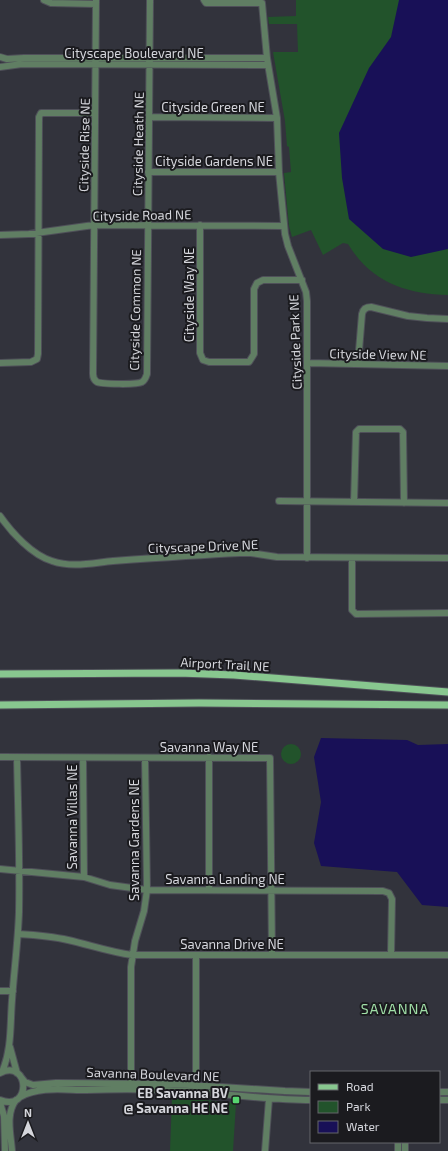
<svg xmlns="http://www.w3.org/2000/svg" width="448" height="1151" font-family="'Exo 2',sans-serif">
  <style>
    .green { fill: #22532b }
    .water { fill: #181057 }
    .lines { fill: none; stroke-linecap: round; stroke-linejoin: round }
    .minor-casing { stroke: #4f5059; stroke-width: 8 }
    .major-casing { stroke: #4f5059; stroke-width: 9 }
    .minor { stroke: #607e63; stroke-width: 6 }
    .major { stroke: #88c78f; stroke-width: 7 }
    .poi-dot { fill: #57d570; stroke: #1b1b1f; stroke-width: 1.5 }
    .labels { text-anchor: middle; stroke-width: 4; stroke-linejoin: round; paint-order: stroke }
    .street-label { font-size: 13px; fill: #d5d6dc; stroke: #1b1b1f }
    .poi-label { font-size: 13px; font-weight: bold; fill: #d5d6dc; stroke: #1b1b1f; text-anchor: end }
    .neighbourhood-label { font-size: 14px; letter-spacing: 1px; fill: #a0dfa7; stroke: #1b1b1f }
  </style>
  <rect width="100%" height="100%" fill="#32333c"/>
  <!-- green -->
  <path class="green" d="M 296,0 L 448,0 L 448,295 C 406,294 371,282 348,244 L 343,243 L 323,255 L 311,230 L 292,237 L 289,226 L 284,173 L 291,172 L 289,147 L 287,146 L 285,121 L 273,52 L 298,52 L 297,24 L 269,24 L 268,17 L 296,16 Z
    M281 754a10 10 0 1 1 20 0a10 10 0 1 1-20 0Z
    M 172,1097 L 236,1103 L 233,1151 L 170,1151 Z"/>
  <!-- water -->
  <path class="water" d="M 399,0 L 448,0 L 448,249 L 411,257 L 383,249 L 349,219 L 342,178 L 339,133 L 369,68 L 391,37 Z
    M 321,738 L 407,740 L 418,745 L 448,744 L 448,907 L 422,905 L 397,872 L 321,866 L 314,843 L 321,802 L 314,757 Z"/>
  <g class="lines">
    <defs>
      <path id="minor" d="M 44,0 L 51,3 L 96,4
        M 96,0 L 93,374 C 93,377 94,380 97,382 C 101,384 137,385 142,382 C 144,381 146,377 147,374 L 150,0
        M 204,0 L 206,3 L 262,3 L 267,58 L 277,118 L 279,172 L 285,234 L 288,246 L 306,292 L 307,301 L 307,558
        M 0,57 L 7,59 L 24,58 L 267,58
        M 0,67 L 22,64 L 268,65
        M 149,117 L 277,118
        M 148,172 L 279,172
        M 200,225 L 200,353 L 203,360 L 209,362 L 249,362 L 254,354 L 254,289 L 257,283 L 263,280 L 302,280
        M 0,235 L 29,234 L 94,225 L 284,226
        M 0,363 L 31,362 L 37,359 L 38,354 L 39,117 L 41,113 L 95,113
        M 308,363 L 448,366
        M 358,363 L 362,314 C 363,309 366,307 371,307 L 408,316 L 427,318 L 448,319
        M 279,501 L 448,503
        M 354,502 L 356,432 L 359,429 L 400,429 L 403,432 L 404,503
        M 0,516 C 12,533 32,555 52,561 C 72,568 92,563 113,561 C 155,558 198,555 240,553 L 251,553 L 277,557 L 448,558
        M 352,558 L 352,610 L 356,614 L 448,613
        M 0,757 L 270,758 L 272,955
        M 209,757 L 209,890
        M 83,758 L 84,877
        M 0,869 L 84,877 L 110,885 L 147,890 L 383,891 L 389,893 L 392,899 L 391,955
        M 18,934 C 35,935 51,936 68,940 C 90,945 110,952 132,955 L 448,955
        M 196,956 L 196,1088
        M 0,991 L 13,991
        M 10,1047 L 17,1073
        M 2,1072 C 12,1049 10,1025 12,1000 C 14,971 18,942 19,912 C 20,861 18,809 17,758
        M 0,1073 C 30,1058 32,1113 0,1100
        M 21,1077 L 25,1082 L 33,1085 L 56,1083 L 174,1084 L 285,1091 L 311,1092
        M 131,1089 L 131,967 L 135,941 L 144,911 L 147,890 L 145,758
        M 439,1092 L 448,1092
        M 20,1097 C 40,1086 64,1090 86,1090 C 119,1089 153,1089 186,1091 C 228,1094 269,1100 311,1100
        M 439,1100 L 448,1100
        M 0,1103 L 4,1116 L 5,1151
        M 405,1142 L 405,1151
        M 12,1151 C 11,1135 5,1114 16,1100
        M 265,1151 L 269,1099
        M 398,1151 L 398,1142"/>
      <path id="major" d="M 0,674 L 179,673 L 234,675 L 448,692
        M 0,705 L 199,703 L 448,705"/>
    </defs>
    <!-- minor casing -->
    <use href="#minor" class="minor-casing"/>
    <!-- major casing -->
    <use href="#major" class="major-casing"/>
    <!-- minor -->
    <use href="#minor" class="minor"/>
    <!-- major -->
    <use href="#major" class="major"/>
  </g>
  <!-- markers -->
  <rect class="poi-dot" x="232" y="1096" width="8" height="8" rx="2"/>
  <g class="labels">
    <!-- street labels -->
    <g class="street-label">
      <text x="134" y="58">Cityscape Boulevard NE</text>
      <text x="213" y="112">Cityside Green NE</text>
      <text transform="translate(138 144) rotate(-89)" y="5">Cityside Heath NE</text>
      <text transform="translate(84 145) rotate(-89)" y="5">Cityside Rise NE</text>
      <text x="214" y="166">Cityside Gardens NE</text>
      <text transform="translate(142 215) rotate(-1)" y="5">Cityside Road NE</text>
      <text transform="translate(189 295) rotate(-90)" y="5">Cityside Way NE</text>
      <text transform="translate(135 310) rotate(-89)" y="5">Cityside Common NE</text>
      <text transform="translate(295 342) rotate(-92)" y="5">Cityside Park NE</text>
      <text transform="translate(378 354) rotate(1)" y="5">Cityside View NE</text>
      <text transform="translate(203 546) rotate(-2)" y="5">Cityscape Drive NE</text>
      <text transform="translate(225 664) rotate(3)" y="5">Airport Trail NE</text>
      <text x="209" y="752">Savanna Way NE</text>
      <text transform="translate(72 817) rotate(-90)" y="5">Savanna Villas NE</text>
      <text transform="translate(134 840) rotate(-90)" y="5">Savanna Gardens NE</text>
      <text x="225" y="884">Savanna Landing NE</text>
      <text x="232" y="949">Savanna Drive NE</text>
      <text transform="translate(153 1074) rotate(2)" y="5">Savanna Boulevard NE</text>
    </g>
    <!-- poi labels -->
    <g class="poi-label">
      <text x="228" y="1098">EB Savanna BV<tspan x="228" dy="15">@ Savanna HE NE</tspan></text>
    </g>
    <!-- neighbourhood labels -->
    <g class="neighbourhood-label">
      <text x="395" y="1014">SAVANNA</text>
    </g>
  </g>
  <!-- legend -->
  <rect x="310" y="1071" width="130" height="72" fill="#1b1b1f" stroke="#65666b"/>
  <rect x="318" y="1084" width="20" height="6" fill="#88c78f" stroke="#65666b"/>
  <text x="346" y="1091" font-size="12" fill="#d5d6dc">Road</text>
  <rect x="318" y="1101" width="20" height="12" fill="#22532b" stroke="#65666b"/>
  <text x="346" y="1111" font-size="12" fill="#d5d6dc">Park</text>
  <rect x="318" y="1121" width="20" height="12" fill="#181057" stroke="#65666b"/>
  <text x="346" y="1131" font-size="12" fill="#d5d6dc">Water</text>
  <!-- north arrow -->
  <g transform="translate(28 1123)" stroke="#1b1b1f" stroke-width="3" paint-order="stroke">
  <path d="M0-3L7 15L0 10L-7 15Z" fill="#d5d6dc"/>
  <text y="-6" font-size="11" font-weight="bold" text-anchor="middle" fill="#d5d6dc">N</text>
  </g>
</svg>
